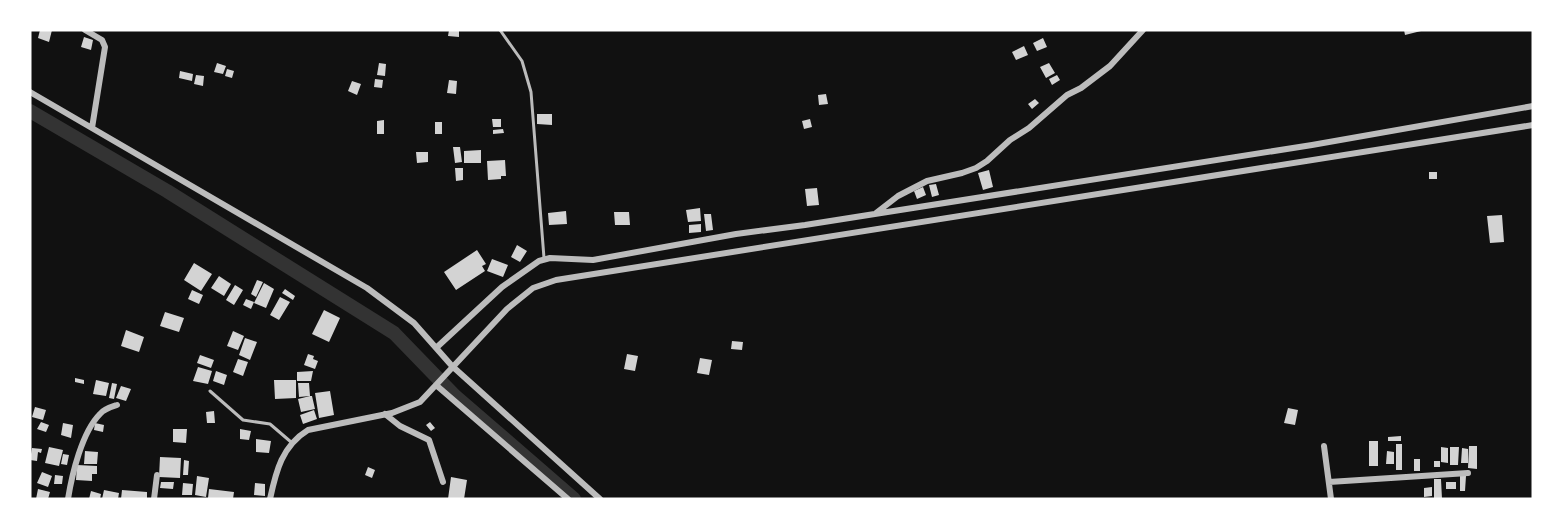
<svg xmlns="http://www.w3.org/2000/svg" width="1563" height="529" font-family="'Fira Sans',sans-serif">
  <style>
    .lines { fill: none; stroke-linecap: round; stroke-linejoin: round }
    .canal { stroke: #333; stroke-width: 14 }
    .building { fill: #d3d3d3 }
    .service { stroke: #bcbcbc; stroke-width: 3 }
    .minor { stroke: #bcbcbc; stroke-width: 6 }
  </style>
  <rect width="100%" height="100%" fill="#111"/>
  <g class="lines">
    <!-- canal -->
    <path class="canal" d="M 30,111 L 167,191 L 394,333 L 455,396 L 574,499"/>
  </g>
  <!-- building -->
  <path class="building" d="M 40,30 L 52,30 L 49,42 L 38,38 Z
    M 449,30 L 459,30 L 459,37 L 448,36 Z
    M 1404,30 L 1421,30 L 1421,31 L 1405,35 Z
    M 84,37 L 93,40 L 91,50 L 81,47 Z
    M 1043,38 L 1047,47 L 1037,51 L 1033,43 Z
    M 1024,46 L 1028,55 L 1016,60 L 1012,52 Z
    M 217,63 L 226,66 L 223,74 L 214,72 Z
    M 379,63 L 386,64 L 385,76 L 377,75 Z
    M 1049,63 L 1055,73 L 1046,78 L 1040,67 Z
    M 227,69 L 234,71 L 232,78 L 225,76 Z
    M 180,71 L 193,74 L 192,81 L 179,78 Z
    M 196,75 L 204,76 L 203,86 L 194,84 Z
    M 1057,75 L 1060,80 L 1052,85 L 1049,79 Z
    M 375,79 L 383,80 L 382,88 L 374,87 Z
    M 449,80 L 457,81 L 456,94 L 447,93 Z
    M 352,81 L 361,84 L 357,95 L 348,91 Z
    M 826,94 L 828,104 L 819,105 L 818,95 Z
    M 1035,99 L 1039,103 L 1032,109 L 1028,104 Z
    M 537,114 L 552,114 L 552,125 L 537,124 Z
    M 492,119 L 501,119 L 501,127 L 493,127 Z
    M 810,119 L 812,127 L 804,129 L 802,121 Z
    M 384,120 L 384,134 L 377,134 L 377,121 Z
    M 435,122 L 442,122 L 442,134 L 435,134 Z
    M 503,129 L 504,133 L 493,134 L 493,130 Z
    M 453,147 L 460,147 L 462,162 L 455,163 Z
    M 481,150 L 481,163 L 464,163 L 464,151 Z
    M 416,152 L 428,152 L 428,162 L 417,163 Z
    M 505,160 L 506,176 L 501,176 L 501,179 L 488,180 L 487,161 Z
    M 455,168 L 463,168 L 463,180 L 456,181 Z
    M 989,170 L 993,187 L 983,190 L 978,173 Z
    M 1429,172 L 1437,172 L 1437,179 L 1429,179 Z
    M 936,184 L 939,195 L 932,197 L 929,185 Z
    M 923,187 L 926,195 L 917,199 L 914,191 Z
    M 817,188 L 819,205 L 807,206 L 805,189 Z
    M 700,208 L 701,221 L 688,222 L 686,210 Z
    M 566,211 L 567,224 L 549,225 L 548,213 Z
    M 614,212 L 629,212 L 630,225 L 615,225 Z
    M 704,214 L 711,214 L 713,230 L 706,231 Z
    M 1502,215 L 1504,242 L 1490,243 L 1487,216 Z
    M 701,224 L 701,232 L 689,233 L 689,225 Z
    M 517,245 L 527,251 L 520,262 L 511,257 Z
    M 477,250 L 486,264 L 482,266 L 485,271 L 456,290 L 444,272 Z
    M 492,259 L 508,265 L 503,277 L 487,271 Z
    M 194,263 L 212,274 L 201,291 L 184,280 Z
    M 219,276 L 231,284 L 224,296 L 211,288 Z
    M 257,280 L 263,282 L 256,297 L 251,294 Z
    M 264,283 L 274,289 L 266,308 L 254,303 Z
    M 235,285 L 243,290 L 234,305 L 226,300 Z
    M 285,289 L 295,296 L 293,300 L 282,293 Z
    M 192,290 L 203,295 L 199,304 L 188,299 Z
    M 280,297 L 290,302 L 279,320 L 270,315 Z
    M 246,299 L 254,302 L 251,309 L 243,305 Z
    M 324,310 L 340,318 L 329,342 L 312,334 Z
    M 165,312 L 184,318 L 179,332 L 160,326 Z
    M 126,330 L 144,337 L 139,352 L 121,346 Z
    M 233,331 L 244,336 L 238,350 L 227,346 Z
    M 245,338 L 257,342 L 250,360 L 239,355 Z
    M 732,341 L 743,342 L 742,350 L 731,349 Z
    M 308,354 L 314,356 L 313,359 L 318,361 L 315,369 L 304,365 Z
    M 627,354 L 638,356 L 635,371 L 624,369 Z
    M 200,355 L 214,360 L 211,368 L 197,363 Z
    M 700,358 L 712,360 L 709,375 L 697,373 Z
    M 238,359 L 248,362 L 243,376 L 233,372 Z
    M 198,367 L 212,371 L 208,384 L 193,381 Z
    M 216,371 L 227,375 L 224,385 L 213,381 Z
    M 313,371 L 311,381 L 297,381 L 297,372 Z
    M 75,378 L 84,380 L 84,384 L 75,382 Z
    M 96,380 L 109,383 L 106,396 L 93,394 Z
    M 274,380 L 296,380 L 296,398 L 275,399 Z
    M 112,383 L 117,384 L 114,399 L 109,398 Z
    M 298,383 L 309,383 L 310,396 L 312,396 L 315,409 L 301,412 L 298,399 L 310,396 L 299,397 Z
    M 121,386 L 131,389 L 126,401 L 116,398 Z
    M 330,391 L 334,415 L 319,418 L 315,393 Z
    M 35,407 L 46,410 L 43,420 L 32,417 Z
    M 1288,408 L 1298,410 L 1295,425 L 1284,423 Z
    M 314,410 L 317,419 L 303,424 L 300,415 Z
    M 214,411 L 215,423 L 207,423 L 206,412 Z
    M 41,422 L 49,425 L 46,432 L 37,429 Z
    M 430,422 L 435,428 L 431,431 L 426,425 Z
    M 63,423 L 73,425 L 71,438 L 61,435 Z
    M 95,423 L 104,425 L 103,432 L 94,430 Z
    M 173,429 L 187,429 L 186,443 L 173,442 Z
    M 240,429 L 251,431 L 249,440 L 240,439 Z
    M 1401,436 L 1401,441 L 1388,441 L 1388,437 Z
    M 256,439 L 271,441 L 269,453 L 256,452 Z
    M 1369,441 L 1378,441 L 1378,466 L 1369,466 Z
    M 1396,444 L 1402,444 L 1402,470 L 1396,470 Z
    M 1469,446 L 1477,446 L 1477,469 L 1468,468 Z
    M 49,447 L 63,450 L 59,466 L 45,463 Z
    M 1441,447 L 1448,448 L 1448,463 L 1441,462 Z
    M 1450,447 L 1459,447 L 1458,465 L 1450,465 Z
    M 32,448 L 42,449 L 41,453 L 38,452 L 37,461 L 30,460 Z
    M 1462,448 L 1468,449 L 1468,463 L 1461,463 Z
    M 85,451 L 98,452 L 97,464 L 84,464 Z
    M 1387,451 L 1394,452 L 1394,464 L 1386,464 Z
    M 63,454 L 69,455 L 67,465 L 61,464 Z
    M 160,457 L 181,458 L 180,478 L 159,477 Z
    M 1414,459 L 1420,459 L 1420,471 L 1414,471 Z
    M 184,460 L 189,461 L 188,475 L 183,475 Z
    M 1434,461 L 1440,461 L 1440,467 L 1434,467 Z
    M 77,465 L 97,466 L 97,474 L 92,474 L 92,481 L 76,480 Z
    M 368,467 L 375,470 L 372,478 L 365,475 Z
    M 42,472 L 52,476 L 48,487 L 37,483 Z
    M 55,475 L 63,476 L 62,484 L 54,484 Z
    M 197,476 L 209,478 L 206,497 L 195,495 Z
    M 1460,476 L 1466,476 L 1465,491 L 1460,491 Z
    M 451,477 L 467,480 L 464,499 L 448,499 Z
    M 1434,479 L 1441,479 L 1442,499 L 1434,499 Z
    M 161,482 L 174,482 L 173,489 L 160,488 Z
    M 1446,482 L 1456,482 L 1456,489 L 1446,489 Z
    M 183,483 L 193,484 L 192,495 L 182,495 Z
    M 255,483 L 265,484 L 265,496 L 254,495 Z
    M 1432,487 L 1432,496 L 1424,497 L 1424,488 Z
    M 38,489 L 50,492 L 48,499 L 36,499 Z
    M 209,489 L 234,492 L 233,499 L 208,498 Z
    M 104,490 L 119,493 L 118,499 L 102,499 Z
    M 122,490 L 147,492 L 147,499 L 121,499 Z
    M 91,491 L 101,494 L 100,499 L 89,499 Z"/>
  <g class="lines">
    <!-- service -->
    <path class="service" d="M 500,30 L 522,61 L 531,92 L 544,258
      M 210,391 L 243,420 L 270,424 L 291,442"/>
    <!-- minor -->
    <path class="minor" d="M 85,30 L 102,40 L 105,47 L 92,128
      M 30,92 L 367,288 L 414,323 L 452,366 L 600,499
      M 876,213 L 898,196 L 927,181 L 962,173 L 976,168 L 987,161 L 1010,140 L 1029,128 L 1067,95 L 1081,88 L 1110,66 L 1143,30
      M 436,348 L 502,287 L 539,261 L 550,258 L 593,260 L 736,234 L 805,225 L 1312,145 L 1533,106
      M 436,385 L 568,499
      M 385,414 L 400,426 L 429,440 L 443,482
      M 1324,446 L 1331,499
      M 1329,482 L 1468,473
      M 68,499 C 72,474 82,432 100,414 C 104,409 111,407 117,405
      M 154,499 L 157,475
      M 270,499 C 276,471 282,446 308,430 L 392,413 L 420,402 L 507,309 L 533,288 L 556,280 L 1533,125"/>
  </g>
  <!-- border -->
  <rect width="1563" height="529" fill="none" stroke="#ffffff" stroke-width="63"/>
</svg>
